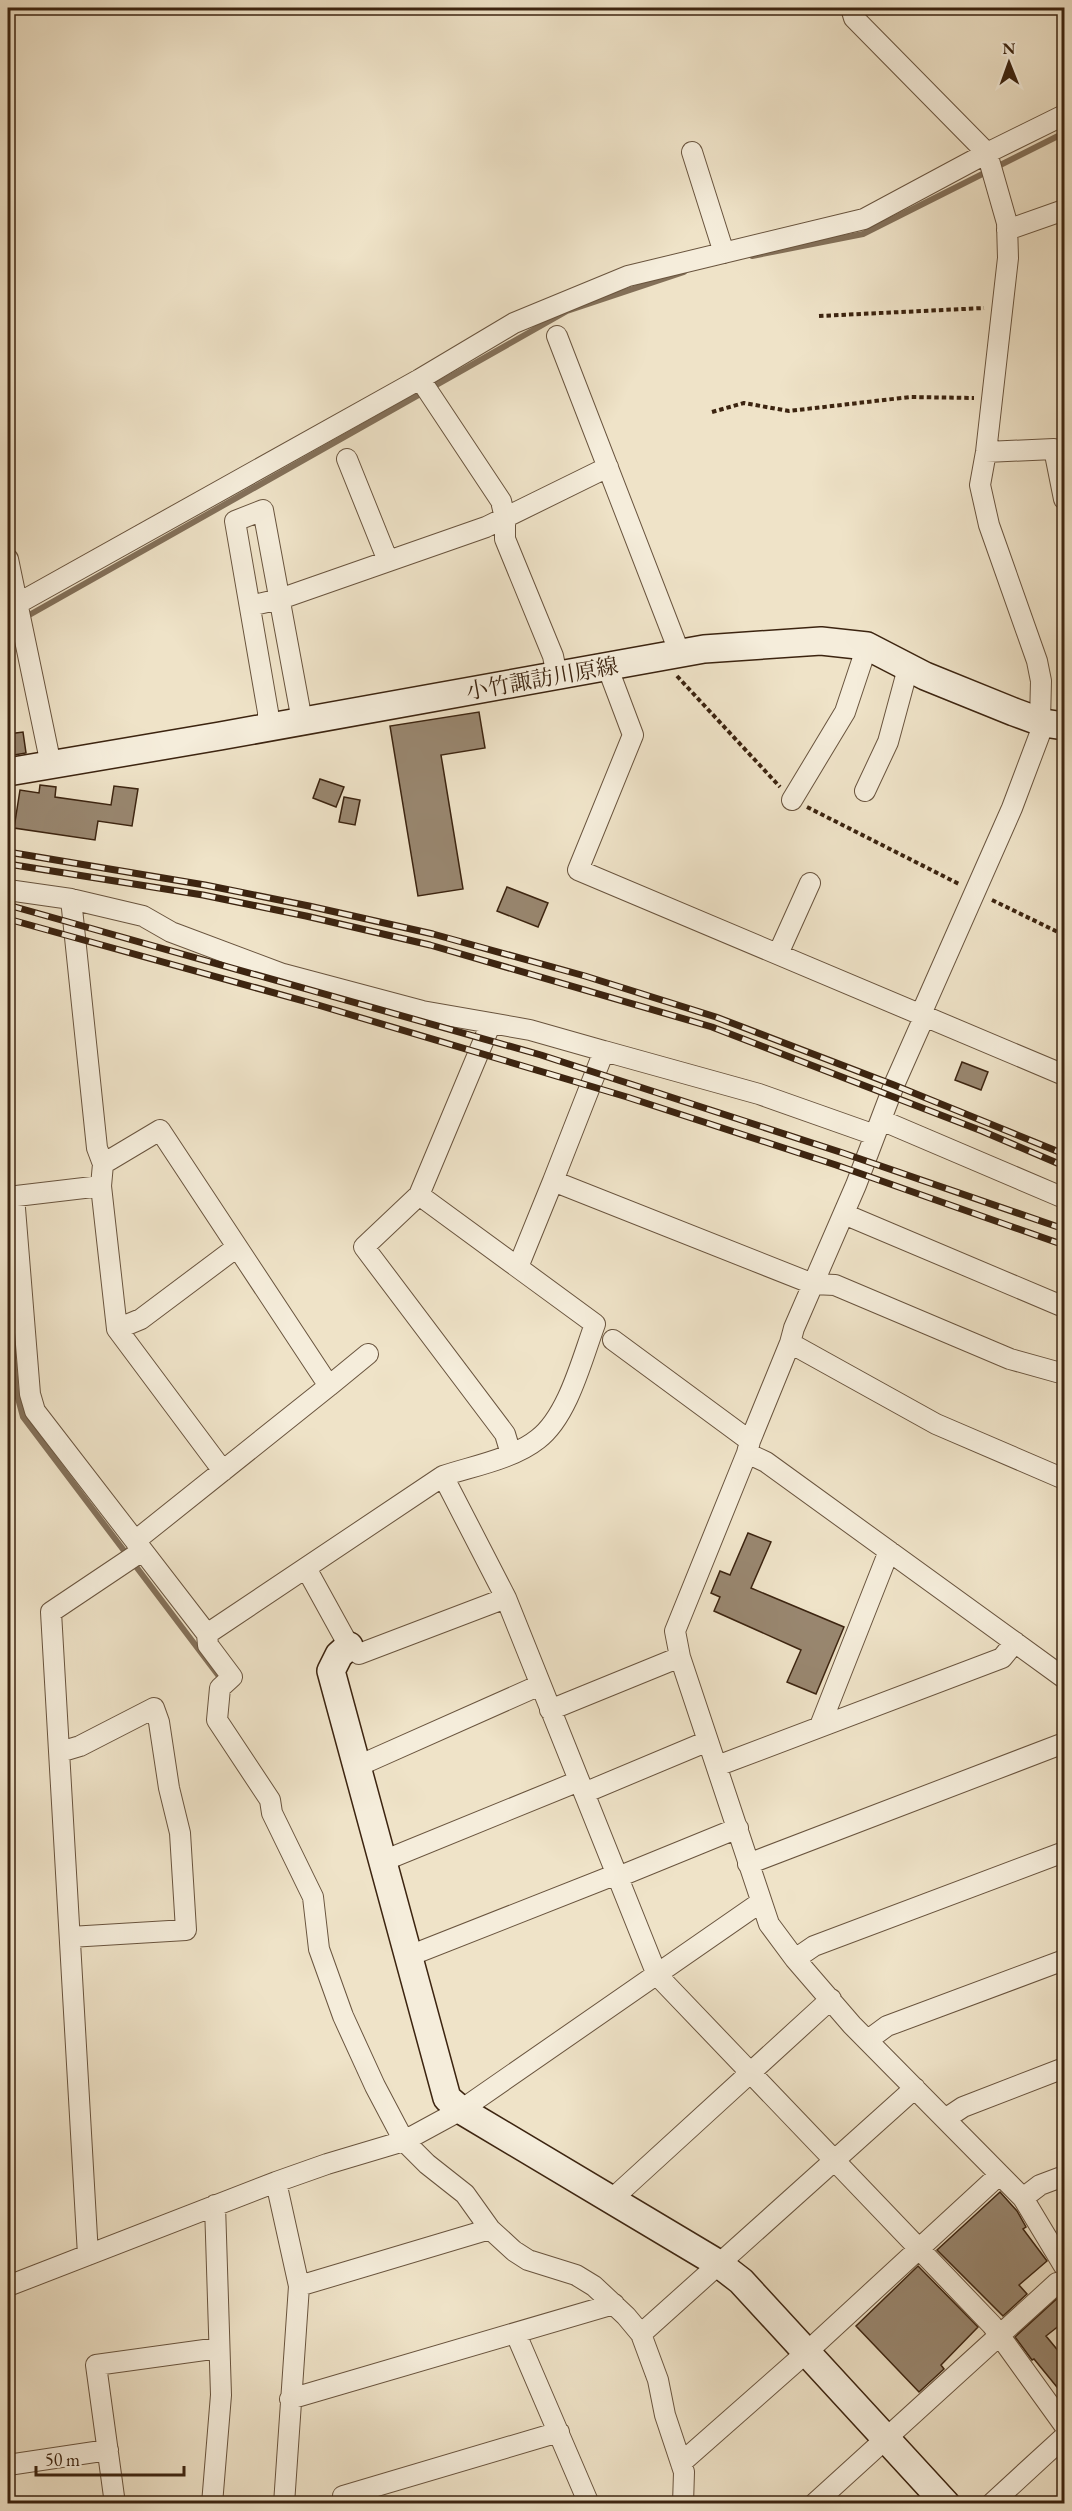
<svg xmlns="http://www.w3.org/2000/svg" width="1072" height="2511" font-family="'EB Garamond','Noto Serif JP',serif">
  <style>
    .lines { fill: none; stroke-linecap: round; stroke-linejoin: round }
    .stream { stroke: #837059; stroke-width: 6 }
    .building { fill: #998770; stroke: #3c2410; stroke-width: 1.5 }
    .street-casing { stroke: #69543e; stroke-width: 22 }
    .secondary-casing { stroke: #3c2410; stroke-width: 30 }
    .path { stroke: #3c2410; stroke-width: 4; stroke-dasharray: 4.5 3; stroke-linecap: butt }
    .street { stroke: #f5eddb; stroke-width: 20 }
    .secondary { stroke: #f5eddb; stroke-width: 27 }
    .rail-casing { stroke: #3c2410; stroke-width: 7 }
    .rail { stroke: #f5eddb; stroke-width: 4.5; stroke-dasharray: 14; stroke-linecap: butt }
    .labels { text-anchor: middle; stroke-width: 4.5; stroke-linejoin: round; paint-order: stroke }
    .street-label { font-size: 22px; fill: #3c2410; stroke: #f5eddb }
  </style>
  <rect width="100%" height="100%" fill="#efe3c8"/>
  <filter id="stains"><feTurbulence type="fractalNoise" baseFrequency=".00333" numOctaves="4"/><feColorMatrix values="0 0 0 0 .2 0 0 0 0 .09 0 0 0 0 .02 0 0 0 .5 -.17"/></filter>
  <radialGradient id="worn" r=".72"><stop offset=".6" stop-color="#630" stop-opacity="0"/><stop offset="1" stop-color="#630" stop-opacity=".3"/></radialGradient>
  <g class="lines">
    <!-- stream -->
    <path class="stream" d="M 752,256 L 863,234 L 1064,133
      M 8,627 L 567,311 L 684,272
      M 8,1281 L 16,1391 L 23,1417 L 218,1675"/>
  </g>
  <!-- building -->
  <path class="building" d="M 479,712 L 485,748 L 441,755 L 463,889 L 418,896 L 390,726 Z
    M 23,732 L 26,753 L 8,756 L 8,734 Z
    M 320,779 L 344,787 L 336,807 L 313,798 Z
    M 40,785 L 56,787 L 55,797 L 111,805 L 114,786 L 138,789 L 132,826 L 98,821 L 95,840 L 14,828 L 20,790 L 39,793 Z
    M 344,797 L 360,800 L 355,825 L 339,822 Z
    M 507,887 L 548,903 L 538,927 L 497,911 Z
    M 962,1062 L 988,1072 L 981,1090 L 955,1080 Z
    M 748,1533 L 771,1542 L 751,1588 L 844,1627 L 816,1694 L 787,1682 L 801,1650 L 714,1611 L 720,1597 L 711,1593 L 720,1571 L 730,1575 Z
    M 1000,2192 L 1017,2211 L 1026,2227 L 1023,2229 L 1047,2261 L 1019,2285 L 1027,2294 L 1003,2316 L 937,2250 Z
    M 918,2266 L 978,2327 L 941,2365 L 944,2369 L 919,2392 L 856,2326 Z
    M 1062,2294 L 1065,2294 L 1065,2321 L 1046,2336 L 1065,2359 L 1065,2397 L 1034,2359 L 1032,2360 L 1015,2337 Z"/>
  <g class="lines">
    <defs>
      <path id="street" d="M 851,8 L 854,18 L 987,153 L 1007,223 L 1008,258 L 986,452 L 980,485 L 989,525 L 1037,661 L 1041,681 L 1040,721
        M 692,152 L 724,253
        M 1007,230 L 1064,210
        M 557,336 L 680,654
        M 420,379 L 501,501 L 505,518 L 505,539 L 553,656 L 557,676
        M 986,452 L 1054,449 L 1064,499
        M 347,459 L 388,561
        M 8,559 L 51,765
        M 250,606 L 280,599 L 486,527 L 608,467
        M 8,609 L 420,379 L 514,323 L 628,276 L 864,219 L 987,153 L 1064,115
        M 607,666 L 633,735 L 578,870 L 1064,1075
        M 268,728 L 268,712 L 235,521 L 263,510 L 302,721
        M 865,791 L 888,742 L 908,668
        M 792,800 L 845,712 L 867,646
        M 8,890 L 71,899 L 143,916 L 171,932 L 283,974 L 422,1011 L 491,1023
        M 71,899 L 97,1148 L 103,1164
        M 778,954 L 810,883
        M 921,1014 L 1012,808 L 1044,723
        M 925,1015 L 894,1085 L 856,1185 L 794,1328 L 790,1343 L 750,1441 L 747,1453 L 675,1631 L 680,1657 L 769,1924 L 795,1959 L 852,2025 L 1023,2198 L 1064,2266
        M 604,1051 L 759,1094 L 875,1135
        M 881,1120 L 1064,1198
        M 419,1195 L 364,1247 L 505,1434 L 511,1454
        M 14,1196 L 30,1394 L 35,1411 L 207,1634 L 208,1645 L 232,1677 L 220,1688 L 217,1720 L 270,1800 L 272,1813 L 313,1897 L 319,1949 L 343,2016 L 375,2086 L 404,2141 L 427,2164 L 465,2194 L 490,2229 L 514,2251 L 528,2260 L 576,2275 L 594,2286 L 626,2316 L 641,2334 L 658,2380 L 665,2415 L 684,2472 L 683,2504
        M 8,1197 L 101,1186
        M 844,1214 L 1064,1307
        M 518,1267 L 553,1181
        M 117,1329 L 141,1319 L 237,1247
        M 613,1340 L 750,1441
        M 790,1343 L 936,1424 L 1064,1479
        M 1064,1374 L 1010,1359 L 835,1285 L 813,1284 L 553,1181 L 604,1051 L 530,1030 L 491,1023 L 419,1195 L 595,1324 C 582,1359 568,1416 538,1439 C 513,1459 473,1466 443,1476 L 506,1598 L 657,1975 L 992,2325 L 1064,2425
        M 329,1386 L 368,1354
        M 747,1453 L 766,1462 L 1064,1678
        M 135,1541 L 329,1386 L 160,1130 L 103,1164 L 101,1186 L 117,1329 L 223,1471
        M 306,1568 L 349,1646 L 359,1654 L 506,1598
        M 207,1634 L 443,1476
        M 550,1710 L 680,1657
        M 820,1726 L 889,1551
        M 60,1752 L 80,1746 L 154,1708 L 159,1722 L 169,1788 L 180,1833 L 186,1930 L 70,1937
        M 358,1766 L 540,1685
        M 717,1766 L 1002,1658 L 1015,1642
        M 584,1793 L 708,1741
        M 383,1861 L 579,1781
        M 748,1864 L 1064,1743
        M 618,1877 L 738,1828
        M 409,1956 L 617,1874
        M 795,1959 L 814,1946 L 1064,1852
        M 868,2040 L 887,2026 L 1064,1960
        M 945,2119 L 963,2107 L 1064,2068
        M 276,2182 L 299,2286 L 284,2504
        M 1023,2198 L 1040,2185 L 1064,2176
        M 611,2200 L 831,1999
        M 88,2255 L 51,1612 L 142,1551
        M 8,2286 L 276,2182 L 327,2164 L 404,2141 L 461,2110 L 761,1902
        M 299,2286 L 490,2229
        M 516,2334 L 589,2504
        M 641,2334 L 915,2088
        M 290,2399 L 614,2304
        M 681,2463 L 808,2351 L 999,2175
        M 8,2465 L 108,2450
        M 115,2504 L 96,2365 L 219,2348
        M 212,2504 L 221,2395 L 215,2205
        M 343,2504 L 343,2496 L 559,2432
        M 814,2504 L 1057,2283 L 1064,2282
        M 991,2504 L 1064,2437"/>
      <path id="secondary" d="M 8,772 L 220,736 L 704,649 L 821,641 L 867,646 L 925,676 L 1014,712 L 1044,723 L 1064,726
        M 349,1646 L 339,1655 L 331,1671 L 447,2098 L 461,2110 L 719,2264 L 741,2281 L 946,2504"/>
    </defs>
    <!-- street casing -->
    <use href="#street" class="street-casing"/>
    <!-- secondary casing -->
    <use href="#secondary" class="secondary-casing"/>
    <!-- path -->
    <path class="path" d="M 819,316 L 984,308
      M 712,412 L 744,403 L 789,411 L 910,397 L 974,398
      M 677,676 L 780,787
      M 807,807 L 959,884
      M 992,900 L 1064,935"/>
    <!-- street -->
    <use href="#street" class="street"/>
    <!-- secondary -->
    <use href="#secondary" class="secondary"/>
    <defs>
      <path id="rail" d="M 8,852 L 205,885 L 309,906 L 433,934 L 585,976 L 716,1017 L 894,1085 L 1064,1154
        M 8,864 L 203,895 L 306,916 L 430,945 L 712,1027 L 982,1131 L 1064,1166
        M 8,905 L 541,1055 L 843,1153 L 1064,1229
        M 8,919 L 318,1005 L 627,1097 L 836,1165 L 1064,1245"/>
    </defs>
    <!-- rail casing -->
    <use href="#rail" class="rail-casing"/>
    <!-- rail -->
    <use href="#rail" class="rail"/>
  </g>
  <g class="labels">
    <!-- street labels -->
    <g class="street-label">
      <text transform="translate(542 678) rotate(-10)" y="8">小竹諏訪川原線</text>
    </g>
  </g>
  <!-- margin -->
  <rect width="1072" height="2511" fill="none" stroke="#efe3c8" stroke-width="30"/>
  <rect x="9" y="9" width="1054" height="2493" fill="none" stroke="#3c2410" stroke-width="3"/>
  <rect x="15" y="15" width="1042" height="2481" fill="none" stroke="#3c2410" stroke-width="1.5"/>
  <!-- north arrow -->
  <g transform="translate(1009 63) rotate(359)" stroke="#f5eddb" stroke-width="4.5" paint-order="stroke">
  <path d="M0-4.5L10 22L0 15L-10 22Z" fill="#3c2410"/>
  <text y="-9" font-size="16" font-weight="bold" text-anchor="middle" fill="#3c2410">N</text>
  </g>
  <!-- scale -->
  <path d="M36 2466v9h148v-9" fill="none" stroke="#3c2410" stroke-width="3"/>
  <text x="45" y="2466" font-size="18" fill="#3c2410" stroke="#f5eddb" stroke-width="4.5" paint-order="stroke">50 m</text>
  <rect width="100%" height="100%" filter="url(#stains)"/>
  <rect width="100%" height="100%" fill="url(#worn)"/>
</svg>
